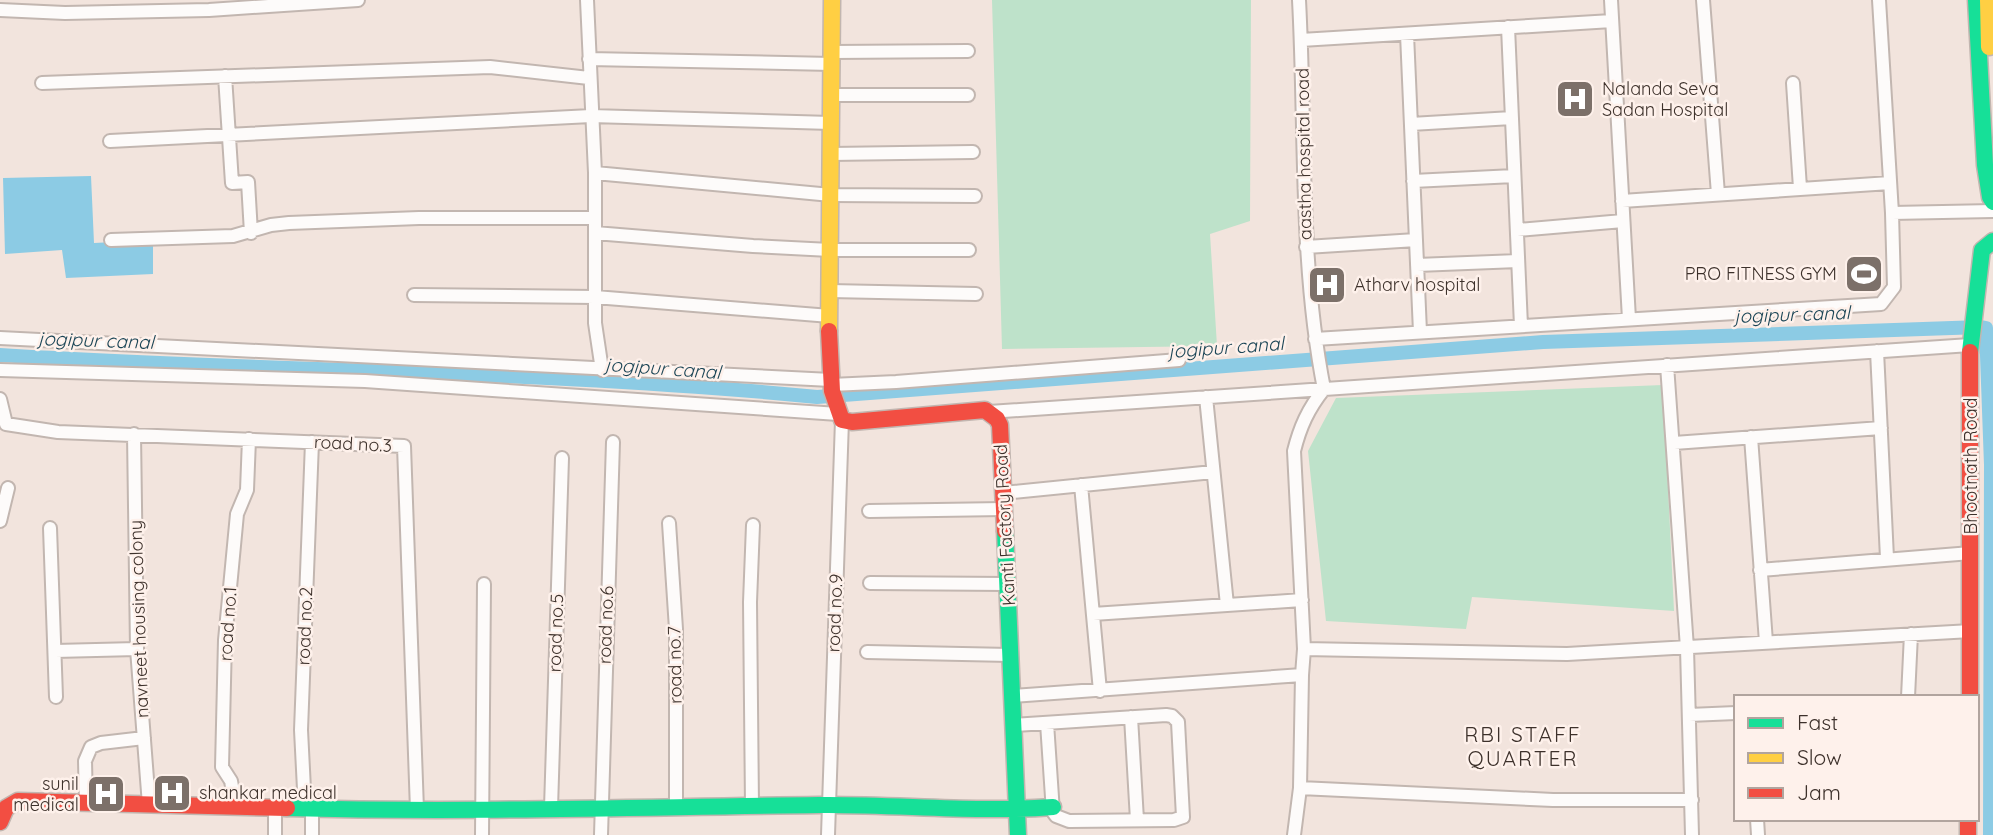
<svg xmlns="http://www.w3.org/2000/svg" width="1993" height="835" font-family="Quicksand,sans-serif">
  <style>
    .green { fill: #bee2ca }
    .water { fill: #8ccbe4 }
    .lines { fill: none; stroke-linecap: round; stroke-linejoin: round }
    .canal { stroke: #8ccbe4; stroke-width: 14 }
    .street-casing { stroke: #c2b6b0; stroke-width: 16 }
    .fast-casing { stroke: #c2b6b0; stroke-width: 19 }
    .slow-casing { stroke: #c2b6b0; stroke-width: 19 }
    .jam-casing { stroke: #c2b6b0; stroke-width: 19 }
    .street { stroke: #fdfbfa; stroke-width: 12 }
    .fast { stroke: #16e098; stroke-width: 16 }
    .slow { stroke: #ffcf43; stroke-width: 16 }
    .jam { stroke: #f24e42; stroke-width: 16 }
    .labels { text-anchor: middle; stroke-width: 5; stroke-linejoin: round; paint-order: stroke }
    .poi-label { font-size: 18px; fill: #3d312b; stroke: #fef1eb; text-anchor: start }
    .street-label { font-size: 18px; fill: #3d312b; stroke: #fef1eb }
    .water-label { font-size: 19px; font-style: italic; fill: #1b4556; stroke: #fef1eb }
    .quarter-label { font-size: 21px; letter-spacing: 2px; fill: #3d312b; stroke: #fef1eb }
  </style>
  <rect width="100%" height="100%" fill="#f2e4dd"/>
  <!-- green -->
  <path class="green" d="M 992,0 L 1251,0 L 1250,221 L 1210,234 L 1217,346 L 1002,349 Z
    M 1663,385 L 1674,611 L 1472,597 L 1466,629 L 1326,621 L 1308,451 L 1336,398 Z"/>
  <!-- water -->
  <path class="water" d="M 91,176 L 94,243 L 153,240 L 153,274 L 66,278 L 62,250 L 5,254 L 3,178 Z"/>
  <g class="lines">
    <!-- canal -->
    <path class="canal" d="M 0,355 C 272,372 546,370 817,397 L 1543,342 L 1981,327 L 1986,328 L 1991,465 L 1990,835"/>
    <defs>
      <path id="street" d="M 587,0 L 595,173 L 595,323 L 602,370
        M 1611,0 L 1629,319
        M 1703,0 L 1718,194
        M 0,10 L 65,13 L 209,10 L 358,0
        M 1508,27 L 1521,326
        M 1407,34 L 1420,332
        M 1301,40 L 1612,21
        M 832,52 L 968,51
        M 589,59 L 832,64
        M 225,76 L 232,183 L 248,182 L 251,233
        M 42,83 L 490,67 L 589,78
        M 1793,83 L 1800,188
        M 832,95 L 968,95
        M 1411,124 L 1512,118
        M 110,141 L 591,116 L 831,123
        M 831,154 L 973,152
        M 595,173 L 831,195 L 975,196
        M 1413,181 L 1514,176
        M 1622,201 L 1890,183
        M 1892,213 L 1993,211
        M 1517,230 L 1623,221
        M 595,233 L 753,246 L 830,250 L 969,250
        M 111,240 L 233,236 L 271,225 L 289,223 L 419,218 L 595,218
        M 1306,247 L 1416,240
        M 1417,265 L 1518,261
        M 830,291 L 976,294
        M 414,295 L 595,297 L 830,316
        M 0,338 L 831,380
        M 1315,339 L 1881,304 L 1894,287 L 1892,213 L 1879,0
        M 1877,351 L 1887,558
        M 1667,365 L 1687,648 L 1692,835
        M 0,370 L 365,381 L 838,414
        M 831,385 L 896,382 L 1179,360
        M 1206,397 L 1227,605
        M 0,399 L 6,424 L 58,432 L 404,446 L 417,810
        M 989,412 L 1970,345
        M 134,434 L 137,649 L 149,805
        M 1751,437 L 1766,642
        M 1674,443 L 1881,428
        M 1081,485 L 1100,691
        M 1003,493 L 1213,472
        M 869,511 L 1004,509
        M 0,521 L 8,488
        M 669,523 L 676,629 L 676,807
        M 50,528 L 56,697
        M 1760,570 L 1971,553
        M 870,583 L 1007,584
        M 1093,614 L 1302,600
        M 1304,649 L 1567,654 L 1971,631
        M 55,651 L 137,649
        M 867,652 L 1010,655
        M 1012,696 L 1302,675 L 1304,649 L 1294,451 C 1300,427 1308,409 1324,389 C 1299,261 1306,130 1299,0
        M 1908,697 L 1911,634
        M 1689,715 L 1736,713
        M 1131,717 L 1137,820
        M 1014,725 L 1166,715 L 1172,716 L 1178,722 L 1183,817 L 1174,820 L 1069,821 L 1056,816 L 1053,812 L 1047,723
        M 1300,788 L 1553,800 L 1692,800
        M 86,803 L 85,761 L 91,747 L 101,743 L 144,738
        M 752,806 L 750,602 L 753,525
        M 236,808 L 231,781 L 222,767 L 225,640 L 237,514 L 247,490 L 249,439
        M 275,808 L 275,835
        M 551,808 L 562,458
        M 305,809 L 301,730 L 312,442
        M 312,809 L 312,835
        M 1757,819 L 1758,835
        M 482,835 L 484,584
        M 601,835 L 613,442
        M 828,835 L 842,420
        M 1294,835 L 1300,788 L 1302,675"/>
      <path id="fast" d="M 1976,0 L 1985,165 L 1990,197 L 1993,202
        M 1970,352 L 1982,250 L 1993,241
        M 1005,531 L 1018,835
        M 287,808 C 464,813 642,807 819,805 C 897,804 975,813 1053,807"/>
      <path id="slow" d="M 1988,0 L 1989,47
        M 829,331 L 832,0"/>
      <path id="jam" d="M 829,331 L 832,391 L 842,420 L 852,422 L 985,410 L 997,419 L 1000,425 L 1005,531
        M 1970,352 L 1970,697
        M 1968,819 L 1968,835
        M 0,822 L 6,808 L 18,801 L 287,808"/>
    </defs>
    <!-- street casing -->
    <use href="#street" class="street-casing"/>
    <!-- fast casing -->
    <use href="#fast" class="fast-casing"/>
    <!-- slow casing -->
    <use href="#slow" class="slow-casing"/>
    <!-- jam casing -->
    <use href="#jam" class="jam-casing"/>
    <!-- street -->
    <use href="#street" class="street"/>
    <!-- fast -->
    <use href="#fast" class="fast"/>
    <!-- slow -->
    <use href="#slow" class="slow"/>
    <!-- jam -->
    <use href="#jam" class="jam"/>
  </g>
  <!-- icons -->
  <defs>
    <symbol id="hospital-square" viewBox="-11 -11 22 22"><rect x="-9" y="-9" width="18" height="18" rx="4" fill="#7c7069" stroke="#fef1eb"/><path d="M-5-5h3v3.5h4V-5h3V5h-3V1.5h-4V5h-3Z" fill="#fff"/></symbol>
    <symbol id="stadium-square" viewBox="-11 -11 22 22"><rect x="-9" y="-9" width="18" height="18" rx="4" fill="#7c7069" stroke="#fef1eb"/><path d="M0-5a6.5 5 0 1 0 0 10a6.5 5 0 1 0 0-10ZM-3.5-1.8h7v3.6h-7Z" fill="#fff"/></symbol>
  </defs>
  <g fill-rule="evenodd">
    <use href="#hospital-square" x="1553" y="77" width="44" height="44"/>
    <use href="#stadium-square" x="1842" y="252" width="44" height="44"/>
    <use href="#hospital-square" x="1305" y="263" width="44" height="44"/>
    <use href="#hospital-square" x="150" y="771" width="44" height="44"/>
    <use href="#hospital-square" x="84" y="772" width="44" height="44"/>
  </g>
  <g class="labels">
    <!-- poi labels -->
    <g class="poi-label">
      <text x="1602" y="95">Nalanda Seva<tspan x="1602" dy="21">Sadan Hospital</tspan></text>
      <text x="1837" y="280" text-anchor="end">PRO FITNESS GYM</text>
      <text x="1354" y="291">Atharv hospital</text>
      <text x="79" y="790" text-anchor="end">sunil<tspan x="79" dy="21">medical</tspan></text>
      <text x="199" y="799">shankar medical</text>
    </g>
    <!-- street labels -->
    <g class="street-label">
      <text transform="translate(1304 154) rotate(-91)" y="6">aastha hospital road</text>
      <text transform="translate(353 444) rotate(3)" y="6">road no.3</text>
      <text transform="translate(1971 466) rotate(-90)" y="6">Bhootnath Road</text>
      <text transform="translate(1005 525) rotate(-93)" y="6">Kanti Factory Road</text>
      <text transform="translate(835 613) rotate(-88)" y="6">road no.9</text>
      <text transform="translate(139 619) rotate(-92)" y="6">navneet housing colony</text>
      <text transform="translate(228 624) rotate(-86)" y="6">road no.1</text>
      <text transform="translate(606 625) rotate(-88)" y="6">road no.6</text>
      <text transform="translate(305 626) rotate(-88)" y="6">road no.2</text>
      <text transform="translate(556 633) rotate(-88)" y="6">road no.5</text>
      <text transform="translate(675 665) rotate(-91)" y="6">road no.7</text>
    </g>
    <!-- water labels -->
    <g class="water-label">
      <text transform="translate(1792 314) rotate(-2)" y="7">jogipur canal</text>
      <text transform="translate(96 340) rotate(2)" y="7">jogipur canal</text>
      <text transform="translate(1226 347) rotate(-4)" y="7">jogipur canal</text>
      <text transform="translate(663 368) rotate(4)" y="7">jogipur canal</text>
    </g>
    <!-- quarter labels -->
    <g class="quarter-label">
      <text x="1523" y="742">RBI STAFF<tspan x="1523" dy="24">QUARTER</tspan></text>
    </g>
  </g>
  <!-- legend -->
  <rect x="1734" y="695" width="245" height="126" fill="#fef1eb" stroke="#b1a49e" stroke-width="2"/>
  <rect x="1748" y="718" width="35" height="10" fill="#16e098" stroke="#b1a49e" stroke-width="2"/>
  <text x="1797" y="730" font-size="21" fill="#3d312b">Fast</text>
  <rect x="1748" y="753" width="35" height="10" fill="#ffcf43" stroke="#b1a49e" stroke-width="2"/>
  <text x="1797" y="765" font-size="21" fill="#3d312b">Slow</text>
  <rect x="1748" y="788" width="35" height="10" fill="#f24e42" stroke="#b1a49e" stroke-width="2"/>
  <text x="1797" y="800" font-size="21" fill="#3d312b">Jam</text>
</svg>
